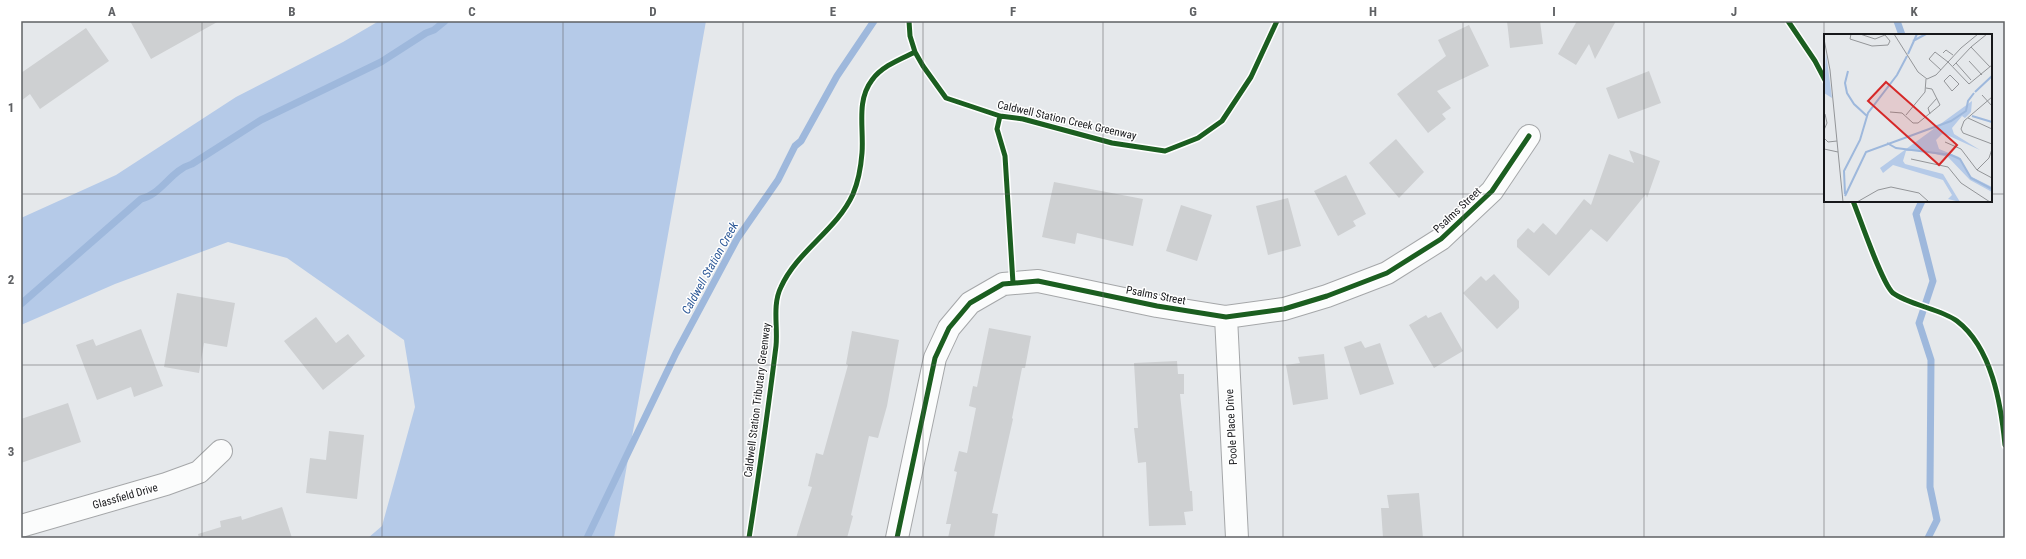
<svg xmlns="http://www.w3.org/2000/svg" width="2026" height="559" font-family="'Roboto Condensed',sans-serif">
  <style>
    .forest { fill: #b5cae8 }
    .lines { fill: none; stroke-linecap: round; stroke-linejoin: round }
    .stream { stroke: #9eb8dc; stroke-width: 7 }
    .building { fill: #ced0d2 }
    .minor-casing { stroke: #a5a7a9; stroke-width: 24 }
    .minor { stroke: #fbfcfc; stroke-width: 22 }
    .cycleway-casing { stroke: #fff; stroke-width: 8 }
    .cycleway { stroke: #1b5e20; stroke-width: 5 }
    .grid { fill: none; stroke: #5f6164; stroke-width: 1; stroke-opacity: 0.55 }
    .labels { text-anchor: middle; stroke-width: 3; stroke-linejoin: round; paint-order: stroke }
    .street-label { font-size: 11px; fill: #17181b; stroke: #fff }
    .water-label { font-size: 12px; font-style: italic; fill: #2b5796; stroke: #fff }
    .inset-river { fill: none; stroke: #9eb8dc; stroke-width: 2 }
    .inset-road { fill: none; stroke: #939598; stroke-width: 1 }
    .view { fill: #d62828; fill-opacity: 0.15; stroke: #d62828; stroke-width: 2 }
    .inset-edge { fill: none; stroke: #17181b; stroke-width: 2 }
    .neatline { fill: none; stroke: #5f6164; stroke-width: 1.5 }
    .grid-label { font-size: 13px; text-anchor: middle; font-weight: bold; fill: #5f6164 }
  </style>
  <rect width="100%" height="100%" fill="#e5e8eb"/>
  <!-- forest -->
  <path class="forest" d="M 379,21 L 706,21 L 614,538 L 368,538 L 382,526 L 415,407 L 404,340 L 287,258 L 228,242 L 115,284 L 21,325 L 21,218 L 116,175 L 236,97 L 343,42 Z"/>
  <g class="lines">
    <!-- stream -->
    <path class="stream" d="M 1897,21 L 1902,35
      M 1922,201 L 1916,214 L 1933,281 L 1919,323 L 1931,360 L 1930,487 L 1937,520 L 1928,538
      M 21,304 L 141,199 C 162,194 171,170 192,164 L 261,120 L 381,62 L 426,33 L 434,30 L 445,21
      M 587,538 L 676,353 L 737,239 L 778,180 L 795,146 L 801,141 L 837,76 L 874,21"/>
  </g>
  <!-- building -->
  <path class="building" d="M 130,21 L 219,21 L 151,59 Z
    M 1507,21 L 1540,21 L 1543,44 L 1510,48 Z
    M 1577,21 L 1616,21 L 1595,59 L 1589,44 L 1576,65 L 1558,54 Z
    M 1469,25 L 1489,66 L 1437,91 L 1451,108 L 1442,114 L 1446,119 L 1428,133 L 1397,94 L 1446,56 L 1438,40 Z
    M 86,28 L 109,61 L 40,109 L 30,94 L 21,101 L 21,73 Z
    M 1649,71 L 1661,103 L 1618,119 L 1606,88 Z
    M 1396,139 L 1424,172 L 1399,198 L 1369,163 Z
    M 1629,150 L 1660,161 L 1647,198 L 1646,194 L 1607,242 L 1591,229 L 1549,276 L 1517,247 L 1517,240 L 1528,228 L 1534,233 L 1543,223 L 1556,235 L 1584,199 L 1591,205 L 1609,154 L 1634,163 Z
    M 1346,175 L 1366,214 L 1353,221 L 1356,226 L 1338,236 L 1314,191 Z
    M 1054,182 L 1143,199 L 1133,246 L 1077,233 L 1075,244 L 1042,237 Z
    M 1288,198 L 1301,246 L 1268,255 L 1256,206 Z
    M 1181,205 L 1212,215 L 1197,261 L 1166,251 Z
    M 1494,274 L 1519,301 L 1519,308 L 1497,329 L 1463,293 L 1481,276 L 1486,281 Z
    M 177,293 L 235,303 L 227,347 L 204,343 L 199,373 L 164,367 Z
    M 1441,312 L 1463,351 L 1434,368 L 1409,325 L 1426,315 L 1428,318 Z
    M 316,317 L 336,343 L 348,334 L 365,356 L 323,390 L 284,341 Z
    M 989,328 L 1031,336 L 1025,368 L 1022,368 L 1012,418 L 1013,419 L 992,513 L 998,514 L 994,538 L 948,538 L 951,524 L 946,524 L 957,472 L 954,471 L 959,451 L 967,453 L 976,408 L 969,406 L 973,386 L 977,387 Z
    M 141,329 L 163,386 L 134,397 L 131,387 L 97,400 L 76,345 L 93,339 L 96,346 Z
    M 852,331 L 899,340 L 887,406 L 878,438 L 869,436 L 851,515 L 853,516 L 847,538 L 796,538 L 812,487 L 808,486 L 816,453 L 823,455 L 848,365 L 846,364 Z
    M 1361,341 L 1365,348 L 1380,343 L 1394,384 L 1360,395 L 1344,347 Z
    M 1324,354 L 1328,399 L 1293,405 L 1286,365 L 1300,363 L 1298,357 Z
    M 1177,361 L 1178,374 L 1184,374 L 1184,394 L 1180,394 L 1190,491 L 1192,491 L 1193,511 L 1184,512 L 1186,525 L 1149,526 L 1146,462 L 1138,463 L 1134,428 L 1138,428 L 1134,363 Z
    M 68,403 L 81,442 L 21,463 L 21,419 Z
    M 329,431 L 364,435 L 357,499 L 306,493 L 310,458 L 326,460 Z
    M 1419,493 L 1423,538 L 1383,538 L 1381,508 L 1389,508 L 1387,495 Z
    M 282,507 L 292,538 L 199,538 L 198,534 L 221,527 L 220,521 L 241,516 L 242,520 Z"/>
  <g class="lines">
    <defs>
      <path id="minor" d="M 1226,317 L 1237,538
        M 21,526 L 166,484 L 199,472 L 221,451
        M 897,538 L 935,358 L 949,328 L 970,303 L 1003,284 L 1038,281 L 1157,306 L 1226,317 L 1284,309 L 1327,296 L 1387,273 L 1441,239 L 1492,191 L 1529,136"/>
    </defs>
    <!-- minor casing -->
    <use href="#minor" class="minor-casing"/>
    <!-- minor -->
    <use href="#minor" class="minor"/>
    <defs>
      <path id="cycleway" d="M 909,21 L 910,36 L 915,52 L 923,66 L 946,98 L 1000,116 L 1023,119 L 1112,143 L 1165,151 L 1198,138 L 1222,121 L 1251,77 L 1277,21
        M 1788,21 L 1815,61 L 1825,80
        M 1000,116 L 997,129 L 1005,156 L 1013,283
        M 1853,201 C 1860,218 1882,284 1893,293 C 1909,305 1941,309 1957,321 C 1992,348 2001,404 2005,445
        M 749,538 C 759,474 768,411 776,346 C 778,327 772,305 781,287 C 797,251 837,230 853,194 C 858,182 861,166 862,153 C 864,128 856,101 872,80 C 882,66 901,59 915,52
        M 897,538 L 935,358 L 949,328 L 970,303 L 1003,284 L 1038,281 L 1157,306 L 1226,317 L 1284,309 L 1327,296 L 1387,273 L 1441,239 L 1492,191 L 1529,136"/>
    </defs>
    <!-- cycleway casing -->
    <use href="#cycleway" class="cycleway-casing"/>
    <!-- cycleway -->
    <use href="#cycleway" class="cycleway"/>
  </g>
  <!-- grid -->
  <path class="grid" d="M 202,21 L 202,538M 382,21 L 382,538M 563,21 L 563,538M 743,21 L 743,538M 923,21 L 923,538M 1103,21 L 1103,538M 1283,21 L 1283,538M 1463,21 L 1463,538M 1644,21 L 1644,538M 1824,21 L 1824,538M 21,194 L 1825,194M 1991,194 L 2005,194M 21,365 L 2005,365"/>
  <g class="labels">
    <!-- street labels -->
    <g class="street-label">
      <text transform="translate(1067 120) rotate(13)" y="4">Caldwell Station Creek Greenway</text>
      <text transform="translate(1457 210) rotate(-43)" y="4">Psalms Street</text>
      <text transform="translate(1156 295) rotate(11)" y="4">Psalms Street</text>
      <text transform="translate(757 400) rotate(-83)" y="4">Caldwell Station Tributary Greenway</text>
      <text transform="translate(1231 427) rotate(-93)" y="4">Poole Place Drive</text>
      <text transform="translate(125 496) rotate(-16)" y="4">Glassfield Drive</text>
    </g>
    <!-- water labels -->
    <g class="water-label">
      <text transform="translate(710 268) rotate(-61)" y="4">Caldwell Station Creek</text>
    </g>
  </g>
  <!-- overview -->
  <g transform="translate(1824 34)">
    <rect width="168" height="168" fill="#e5e8eb"/>
    <path d="M 2,19 L 8,64 L 0,59 ZM 148,67 L 147,78 L 141,84 L 138,82 L 128,94 L 130,100 L 156,116 L 123,101 L 118,100 L 112,106 L 115,115 L 135,123 L 146,142 L 168,153 L 168,158 L 146,146 L 124,123 L 98,117 L 82,117 L 79,127 L 81,130 L 119,140 L 136,168 L 124,165 L 128,161 L 119,146 L 69,131 L 59,139 L 56,134 Z" fill="#b5cae8"/>
    <path class="inset-river" d="M 89,7 L 102,0M 84,20 L 93,0M 24,37 L 21,49 L 23,59 L 30,70 L 43,82M 151,58 L 168,42M 148,82 L 168,88M 63,109 L 72,114 L 127,121 L 136,125 L 147,144 L 168,155M 21,160 L 20,137 L 36,106 L 44,79 L 73,41 L 83,22M 21,162 L 42,118 L 127,87 L 142,77 L 144,67 L 150,59"/>
    <path class="inset-road" d="M 27,0 L 26,5 L 48,12 L 64,11 L 66,7 L 61,1M 36,0 L 51,5 L 61,1M 70,0 L 94,38 L 103,45 L 112,41 L 137,14 L 154,0M 0,5 L 6,36 L 19,168M 147,13 L 163,0M 119,19 L 122,16 L 129,21M 145,27 L 158,41M 124,28 L 145,50 L 168,31M 132,29 L 147,13 L 166,33M 129,32 L 132,29 L 147,46M 117,36 L 105,25 L 111,18 L 124,28M 126,41 L 135,50 L 128,57 L 120,47 ZM 158,61 L 168,72M 168,63 L 140,87 L 137,95 L 139,99 L 168,110M 66,78 L 78,79 L 89,89 L 94,89 L 116,71 L 108,55 L 102,54M 106,80 L 104,74 L 113,64M 82,81 L 101,58 L 102,45M 144,84 L 168,95M 0,96 L 3,89 L 1,80M 0,104 L 4,108 L 13,107M 121,108 L 137,115 L 153,136 L 168,144M 0,115 L 14,118M 87,125 L 124,133 L 137,149 L 166,168M 153,136 L 165,124 L 168,115M 33,168 L 54,156 L 67,153 L 95,159 L 105,168"/>
    <path class="view" d="M 62,48 L 133,111 L 115,131 L 44,67 Z"/>
    <rect width="168" height="168" class="inset-edge"/>
  </g>
  <!-- border -->
  <rect width="2026" height="559" fill="none" stroke="#ffffff" stroke-width="44"/>
  <rect x="22" y="22" width="1982" height="515" class="neatline"/>
  <g class="grid-label">
    <text x="112" y="16">A</text>
    <text x="292" y="16">B</text>
    <text x="472" y="16">C</text>
    <text x="653" y="16">D</text>
    <text x="833" y="16">E</text>
    <text x="1013" y="16">F</text>
    <text x="1193" y="16">G</text>
    <text x="1373" y="16">H</text>
    <text x="1554" y="16">I</text>
    <text x="1734" y="16">J</text>
    <text x="1914" y="16">K</text>
    <text x="11" y="112">1</text>
    <text x="11" y="284">2</text>
    <text x="11" y="456">3</text>
  </g>
</svg>
